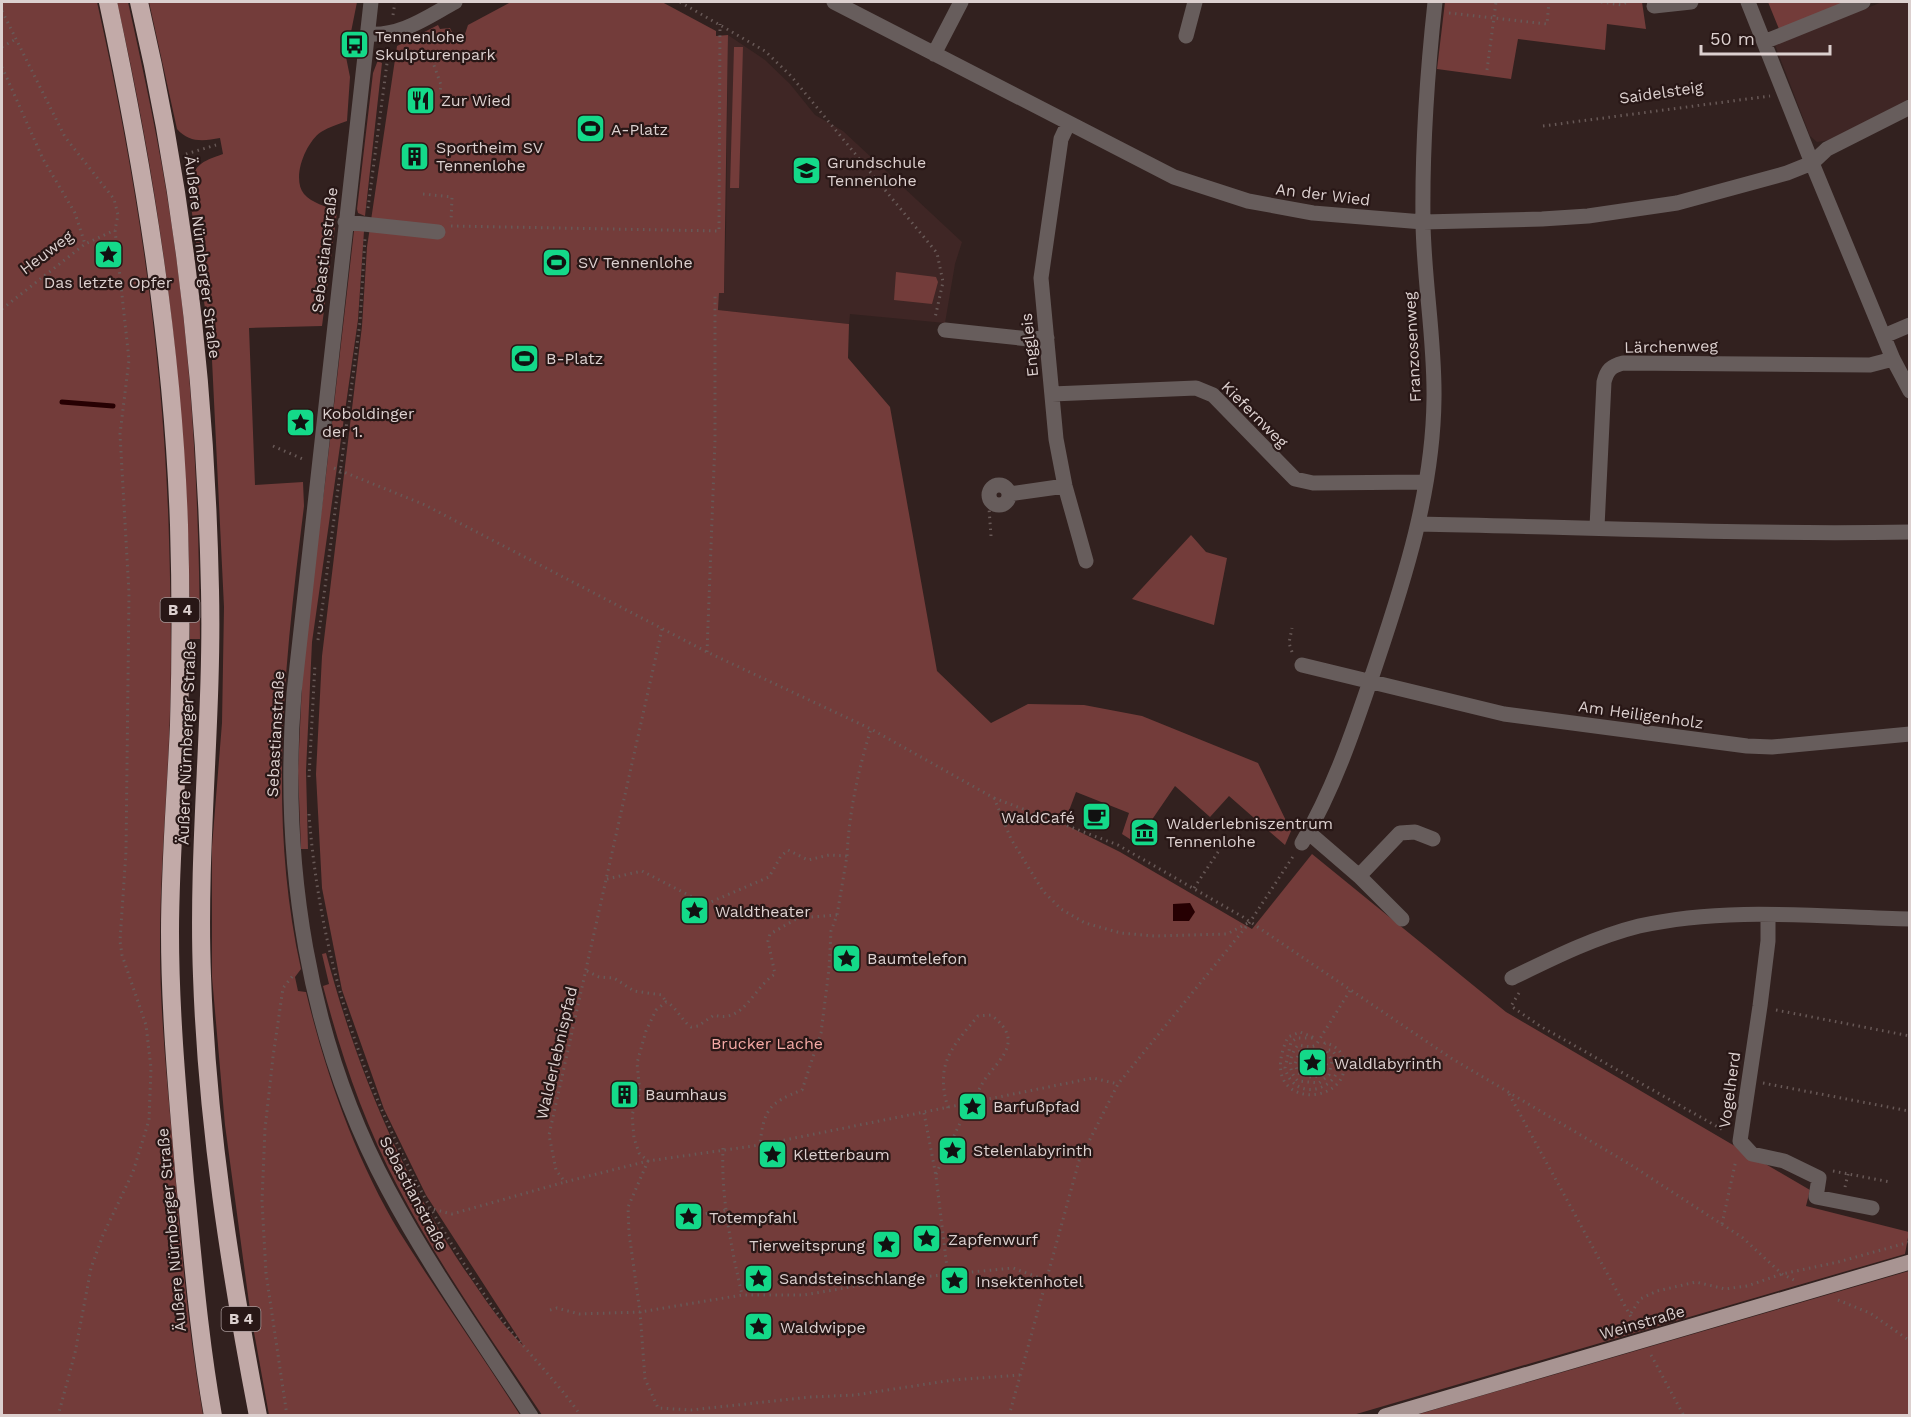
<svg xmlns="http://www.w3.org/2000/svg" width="1911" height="1417" font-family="'Work Sans',sans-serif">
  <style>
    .built { fill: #3f2625 }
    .green { fill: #733c3a }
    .water { fill: #260002 }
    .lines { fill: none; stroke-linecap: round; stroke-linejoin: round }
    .stream { stroke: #260002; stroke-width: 5 }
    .path { stroke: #685957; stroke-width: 3; stroke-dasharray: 1.5 4.5; stroke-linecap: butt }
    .minor { stroke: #675d5c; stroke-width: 15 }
    .major { stroke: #a89492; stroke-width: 15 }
    .highway { stroke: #c2aaa8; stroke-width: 18 }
    .labels { text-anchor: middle; stroke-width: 4.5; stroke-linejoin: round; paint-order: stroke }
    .shield { fill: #281716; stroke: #a69898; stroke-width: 1.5 }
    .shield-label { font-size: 15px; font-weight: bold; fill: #dcd0cf }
    .poi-label { font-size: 16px; fill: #dcd0cf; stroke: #281716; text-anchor: start }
    .street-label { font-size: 16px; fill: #dcd0cf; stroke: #281716 }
    .park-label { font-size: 16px; fill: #f4a9a5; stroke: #281716 }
  </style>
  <rect width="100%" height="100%" fill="#32211f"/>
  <!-- built -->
  <path class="built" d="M 1882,2 L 1909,2 L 1909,99 L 1831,140 L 1817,142 L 1810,136 L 1775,45 Z
    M 728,35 L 765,60 L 790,84 L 815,115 L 843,131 L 962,242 L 955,264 L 945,323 L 850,314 L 849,324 L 718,310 L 719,293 L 724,293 L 726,228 Z"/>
  <!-- green -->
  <path class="green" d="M 2,2 L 97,2 C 137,179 164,357 169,539 C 171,606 172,672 169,739 C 166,808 160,877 160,946 C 160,1017 168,1089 174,1160 C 181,1245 188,1331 203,1415 L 2,1415 Z
    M 117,2 L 128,2 C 144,74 160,147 171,221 C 192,359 199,499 200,639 L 190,639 C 190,423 165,212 117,2 Z
    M 149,2 L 357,2 L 346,57 L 350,77 L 347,121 C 339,124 329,127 321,132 C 306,142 291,178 304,194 C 311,203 327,206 337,212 L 322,326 L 249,328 L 255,485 L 303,482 L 304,506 C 285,660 267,816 301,969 L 295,977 L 298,991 L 306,992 C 326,1075 356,1160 400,1233 C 439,1295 481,1354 520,1415 L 269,1415 L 250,1310 L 225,1125 L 212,977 L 212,847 L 222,723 L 224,607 L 212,360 L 189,191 C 193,164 201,162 223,154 L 220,138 C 204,141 189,143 177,129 Z
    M 511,2 L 662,2 L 716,31 L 716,36 L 728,35 L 724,293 L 719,293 L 718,310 L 849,324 L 848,358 L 890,407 L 937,671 L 991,723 L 1028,704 L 1084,705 L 1142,716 L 1258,763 L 1291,831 L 1285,845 L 1229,796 L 1210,817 L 1175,786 L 1136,843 L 1122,834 L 1129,813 L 1076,792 L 1064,824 L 1120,852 L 1252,929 L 1312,854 L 1506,1012 L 1810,1190 L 1806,1206 L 1909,1232 L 1905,1254 L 1353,1415 L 542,1415 C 493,1341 440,1267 398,1187 C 364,1123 341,1055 323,986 L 329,984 L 322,954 L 326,953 C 356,1066 399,1171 464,1269 C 482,1294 500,1324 523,1345 L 426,1195 L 384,1109 L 342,990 L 322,888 L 316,774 L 322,656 L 362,326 L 367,247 L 397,46 L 438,25 L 440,29 L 450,28 L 453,34 L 465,34 L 468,25 Z
    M 1445,2 L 1642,2 L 1646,29 L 1607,24 L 1605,50 L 1518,39 L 1511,79 L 1437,69 Z
    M 1768,2 L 1841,2 L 1842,4 L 1779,29 Z
    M 734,47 L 743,47 L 739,188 L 730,188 Z
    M 378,60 L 382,63 L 365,216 L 358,213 L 357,209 L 373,73 Z
    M 356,229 L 364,231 L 358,320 L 312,642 L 306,771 L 308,849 L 301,849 L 298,771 L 304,641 L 325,483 L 354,231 Z
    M 896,272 L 936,277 L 938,282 L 932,304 L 894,300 Z
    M 1191,535 L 1206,552 L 1227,558 L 1214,625 L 1132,599 Z
    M 1909,1271 L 1909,1415 L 1416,1415 Z"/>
  <!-- water -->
  <path class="water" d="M 1190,903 L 1195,912 L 1189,921 L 1173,921 L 1173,904 Z"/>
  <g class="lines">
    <!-- stream -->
    <path class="stream" d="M 62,402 L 113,406"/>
    <!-- path -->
    <path class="path" d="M 680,2 L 765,51 L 791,76 L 937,253 L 943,282 L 935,318
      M 1601,2 L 1622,5 L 1627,2
      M 2,11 L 65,137 L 114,199 L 118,215 L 115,230 L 129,360 L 120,434 L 129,593 L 126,852 L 120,941 L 122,955 L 146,1025 L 151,1068 L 149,1120 L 133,1172 L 103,1235 L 91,1268 L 75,1353 L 58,1416
      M 1449,13 L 1547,24 L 1549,2
      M 393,15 L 395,2
      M 2,47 L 16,39
      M 430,54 L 441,85 L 440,92
      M 2,67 L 43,159 L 75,213 L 85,244
      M 1487,70 L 1496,2
      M 1543,126 L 1770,96
      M 186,154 L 216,145
      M 423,194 L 452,197 L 451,222
      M 368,208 L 389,48
      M 451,226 L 719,231 L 720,24
      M 2,309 L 85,244 L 115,230
      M 273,446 L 305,460
      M 334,468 L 425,505 L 707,652 L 871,729 L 994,798 L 1011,839 L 1043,891 L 1061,909 L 1085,923 L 1121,933 L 1154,936 L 1227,934 L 1250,922
      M 991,536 L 989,508 L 991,501
      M 662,629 L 549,1135 L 556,1170 L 565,1182 L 648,1161 L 760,1145 L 1093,1078 L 1118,1084
      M 318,640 L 360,322 L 365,238
      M 707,652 L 715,441 L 715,293
      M 1292,652 L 1289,643 L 1292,628
      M 309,777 L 315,664
      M 994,798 L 1118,845 L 1243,917 L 1451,1058 L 1631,1165 L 1743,1238 L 1782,1274 L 1794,1280
      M 309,814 C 323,999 389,1159 495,1310 C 521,1347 555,1378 581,1416
      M 847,856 C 849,813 858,770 871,729
      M 607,879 L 642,871 L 706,904 L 769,877 L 781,856 L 788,850 L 808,860 L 829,855 L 847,856 L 837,915 L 831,931 L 829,969 L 821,1033 L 802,1090 C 769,1103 764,1109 760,1144
      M 1194,888 L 1222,846 L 1234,843
      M 837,915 L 798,918 L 770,934 L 768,941 L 775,974 C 753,988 744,1024 714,1015 L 698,1026 L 691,1027 C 681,1020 676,1006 666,1002 L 656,1010 L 646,1031 L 637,1063 L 640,1092 L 632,1115 L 634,1138 L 639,1153 L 648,1161 L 628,1207 L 629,1233 L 640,1312 L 645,1379 L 658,1408 L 691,1410 L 810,1397 L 855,1395 L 953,1380 L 1020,1375
      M 587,971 L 599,977 L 614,978 L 634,991 L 662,995 L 666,1002
      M 1519,993 L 1511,1006 L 1540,1026 L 1725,1131
      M 1776,1010 L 1910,1036
      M 1313,1061 L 1318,1056 L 1324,1060 L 1320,1071 L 1310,1073 L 1302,1069 L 1300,1061 L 1304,1052 L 1308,1053 L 1306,1064 L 1309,1067 L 1318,1067 L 1321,1060 L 1310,1065 L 1311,1050 L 1300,1050 L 1295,1064 L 1298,1073 L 1309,1077 L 1321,1076 C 1330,1067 1327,1061 1320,1052 L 1325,1043 C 1335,1045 1342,1051 1344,1061 C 1351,1108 1253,1111 1288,1037 L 1300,1032 L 1315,1038 L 1297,1038 L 1291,1042 L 1285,1068 C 1297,1111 1357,1081 1332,1050 L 1326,1050 L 1332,1061 L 1329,1075 L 1319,1083 L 1298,1081 C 1287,1071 1289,1055 1298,1045 L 1311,1047 L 1316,1045 L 1351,989
      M 1763,1083 L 1909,1111
      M 1509,1094 L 1637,1328
      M 948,1108 C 935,1064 951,1048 978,1016 L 991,1015 C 1031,1045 990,1064 980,1088 C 978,1091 978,1098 978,1102
      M 924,1113 L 936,1176 L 948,1276
      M 723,1148 C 721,1198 731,1246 742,1295
      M 1833,1171 L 1890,1182
      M 936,1174 L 969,1104
      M 1845,1187 L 1848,1174
      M 428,1208 L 452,1214 L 565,1182
      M 688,1217 L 726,1210
      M 1722,1224 L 1736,1160
      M 1838,1300 L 1870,1313 L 1910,1341
      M 550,1310 L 557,1308 L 579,1314 L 640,1312 L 742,1295 L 804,1295 L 891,1280 L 1013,1268 L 1048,1281
      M 1631,1313 L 1640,1299 L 1657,1291 L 1696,1282 L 1725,1289 L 1747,1286 L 1782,1274 L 1838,1262 L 1910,1242
      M 1651,1355 L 1684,1416
      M 287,1416 L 266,1273 L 262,1201 L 265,1129 L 273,1057 L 283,988 L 295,973
      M 1009,1416 L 1079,1161 L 1118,1084 L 1250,922 L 1294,855"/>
    <!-- minor -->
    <path class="minor" d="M 371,2 L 294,693 C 281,863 307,1038 388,1189 C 430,1268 482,1341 531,1416
      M 834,2 L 1174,177 L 1248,201 L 1313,213 L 1423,222 L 1542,219 L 1588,216 L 1677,203 L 1787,173 L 1812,163 L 1827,149 L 1910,107
      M 1748,2 L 1812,163 L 1893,359 L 1910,391
      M 1654,6 L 1691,2
      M 367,34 C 401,37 427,17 455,2
      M 1186,36 L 1195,2
      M 1764,42 L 1863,2
      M 934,54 L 961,2
      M 1068,124 L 1061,139 L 1041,278 L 1056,439 L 1065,486 L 1086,561
      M 345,222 L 438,232
      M 945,330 L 1029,339 L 1047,338
      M 1884,336 L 1910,325
      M 1052,394 L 1196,388 L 1213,395 L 1295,479 L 1313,483 L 1426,482
      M989 495a10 10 0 1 1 20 0a10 10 0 1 1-20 0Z
      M 1009,494 L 1065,486
      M 1418,524 C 1582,527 1746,535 1910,532
      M 1597,527 L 1604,382 C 1607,370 1611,366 1623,363 L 1870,365 L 1893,359
      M 1302,665 L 1504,714 L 1747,746 L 1772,747 L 1910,734
      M 1308,832 L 1359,876 L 1402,919
      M 1302,843 C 1335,787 1355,726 1376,664 C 1405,578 1433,490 1434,399 C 1435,341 1424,282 1423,223 C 1422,149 1427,75 1435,2
      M 1359,876 L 1400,833 L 1415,832 L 1433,839
      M 1768,916 L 1768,941 L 1760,1006 L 1740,1141 L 1752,1154 L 1784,1161 L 1819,1178 L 1816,1197 L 1872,1208
      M 1512,978 C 1553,958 1595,937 1639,926 C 1727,906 1821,917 1910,919"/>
    <!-- major -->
    <path class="major" d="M 1385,1416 L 1910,1262"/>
    <!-- highway -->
    <path class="highway" d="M 108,2 C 145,174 173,348 179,525 C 181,591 181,658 179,725 C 176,794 170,863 170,932 C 170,1015 178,1099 185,1181 C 193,1260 199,1338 213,1416
      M 139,2 C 184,194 206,392 210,590 C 213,719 197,847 202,976 C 207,1123 230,1271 258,1416"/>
  </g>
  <!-- icons -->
  <defs>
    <symbol id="bus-square" viewBox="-11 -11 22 22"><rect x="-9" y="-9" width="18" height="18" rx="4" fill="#14d989" stroke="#281716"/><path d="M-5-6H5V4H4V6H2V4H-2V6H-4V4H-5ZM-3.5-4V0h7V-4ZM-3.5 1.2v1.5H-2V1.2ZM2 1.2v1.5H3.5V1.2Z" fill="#111"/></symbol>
    <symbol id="restaurant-square" viewBox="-11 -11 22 22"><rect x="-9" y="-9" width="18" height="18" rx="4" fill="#14d989" stroke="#281716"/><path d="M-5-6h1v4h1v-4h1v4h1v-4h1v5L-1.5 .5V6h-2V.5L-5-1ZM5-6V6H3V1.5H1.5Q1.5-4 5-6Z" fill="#111"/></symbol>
    <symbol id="stadium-square" viewBox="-11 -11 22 22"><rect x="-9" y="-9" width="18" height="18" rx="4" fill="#14d989" stroke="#281716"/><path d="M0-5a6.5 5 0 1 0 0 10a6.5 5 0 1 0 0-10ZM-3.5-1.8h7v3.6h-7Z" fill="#111"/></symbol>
    <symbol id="building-square" viewBox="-11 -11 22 22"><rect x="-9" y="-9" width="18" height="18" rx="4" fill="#14d989" stroke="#281716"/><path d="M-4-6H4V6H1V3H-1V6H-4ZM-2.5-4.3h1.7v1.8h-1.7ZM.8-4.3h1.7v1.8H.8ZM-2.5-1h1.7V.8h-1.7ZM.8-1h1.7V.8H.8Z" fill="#111"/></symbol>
    <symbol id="school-square" viewBox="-11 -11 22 22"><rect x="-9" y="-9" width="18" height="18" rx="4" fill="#14d989" stroke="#281716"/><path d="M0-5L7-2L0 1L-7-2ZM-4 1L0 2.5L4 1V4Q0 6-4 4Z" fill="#111"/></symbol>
    <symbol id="sight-square" viewBox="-11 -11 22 22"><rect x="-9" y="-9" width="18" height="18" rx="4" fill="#14d989" stroke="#281716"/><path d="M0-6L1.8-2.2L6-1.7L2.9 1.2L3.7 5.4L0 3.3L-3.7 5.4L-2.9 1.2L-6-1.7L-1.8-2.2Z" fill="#111"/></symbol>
    <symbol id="cafe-square" viewBox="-11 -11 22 22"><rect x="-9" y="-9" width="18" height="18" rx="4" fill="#14d989" stroke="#281716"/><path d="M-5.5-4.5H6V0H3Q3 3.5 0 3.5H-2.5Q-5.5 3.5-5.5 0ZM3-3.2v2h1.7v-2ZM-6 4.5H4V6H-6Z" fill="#111"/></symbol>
    <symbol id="museum-square" viewBox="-11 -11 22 22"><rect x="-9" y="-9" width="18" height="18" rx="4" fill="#14d989" stroke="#281716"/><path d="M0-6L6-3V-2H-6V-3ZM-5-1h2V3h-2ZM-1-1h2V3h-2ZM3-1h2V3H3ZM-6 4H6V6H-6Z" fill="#111"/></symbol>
  </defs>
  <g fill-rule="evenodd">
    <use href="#bus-square" x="338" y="28" width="33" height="33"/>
    <use href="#restaurant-square" x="404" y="84" width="33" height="33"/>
    <use href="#stadium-square" x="574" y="112" width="33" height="33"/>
    <use href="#building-square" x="398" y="140" width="33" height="33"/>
    <use href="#school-square" x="790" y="154" width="33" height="33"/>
    <use href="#sight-square" x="92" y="238" width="33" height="33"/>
    <use href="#stadium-square" x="540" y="246" width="33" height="33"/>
    <use href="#stadium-square" x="508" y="342" width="33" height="33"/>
    <use href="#sight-square" x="284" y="406" width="33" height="33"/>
    <use href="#cafe-square" x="1080" y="800" width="33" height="33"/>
    <use href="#museum-square" x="1128" y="816" width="33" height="33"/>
    <use href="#sight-square" x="678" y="894" width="33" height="33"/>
    <use href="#sight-square" x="830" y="942" width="33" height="33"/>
    <use href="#sight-square" x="1296" y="1046" width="33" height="33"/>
    <use href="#building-square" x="608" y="1078" width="33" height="33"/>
    <use href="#sight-square" x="956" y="1090" width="33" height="33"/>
    <use href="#sight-square" x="936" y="1134" width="33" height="33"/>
    <use href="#sight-square" x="756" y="1138" width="33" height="33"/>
    <use href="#sight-square" x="672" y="1200" width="33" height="33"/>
    <use href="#sight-square" x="910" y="1222" width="33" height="33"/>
    <use href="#sight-square" x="870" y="1228" width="33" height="33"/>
    <use href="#sight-square" x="742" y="1262" width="33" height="33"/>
    <use href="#sight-square" x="938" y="1264" width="33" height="33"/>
    <use href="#sight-square" x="742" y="1310" width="33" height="33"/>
  </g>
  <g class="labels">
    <!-- shield labels -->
    <g class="shield">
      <rect x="160.5" y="598" width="39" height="24" rx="4.5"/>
      <rect x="221.5" y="1307" width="39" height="24" rx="4.5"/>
    </g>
    <g class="shield-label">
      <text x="180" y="615">B 4</text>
      <text x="241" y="1324">B 4</text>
    </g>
    <!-- poi labels -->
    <g class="poi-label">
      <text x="375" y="42">Tennenlohe<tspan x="375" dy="18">Skulpturenpark</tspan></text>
      <text x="441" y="106">Zur Wied</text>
      <text x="611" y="135">A-Platz</text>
      <text x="436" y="153">Sportheim SV<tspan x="436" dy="18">Tennenlohe</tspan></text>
      <text x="827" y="168">Grundschule<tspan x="827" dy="18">Tennenlohe</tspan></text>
      <text x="578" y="268">SV Tennenlohe</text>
      <text x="108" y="288" text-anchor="middle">Das letzte Opfer</text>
      <text x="546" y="364">B-Platz</text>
      <text x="322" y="419">Koboldinger<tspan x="322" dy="18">der 1.</tspan></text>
      <text x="1075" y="823" text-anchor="end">WaldCafé</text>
      <text x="1166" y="829">Walderlebniszentrum<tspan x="1166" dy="18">Tennenlohe</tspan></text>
      <text x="715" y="917">Waldtheater</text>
      <text x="867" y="964">Baumtelefon</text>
      <text x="1334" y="1069">Waldlabyrinth</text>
      <text x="645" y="1100">Baumhaus</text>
      <text x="993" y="1112">Barfußpfad</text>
      <text x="973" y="1156">Stelenlabyrinth</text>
      <text x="793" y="1160">Kletterbaum</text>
      <text x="709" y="1223">Totempfahl</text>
      <text x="948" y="1245">Zapfenwurf</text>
      <text x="865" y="1251" text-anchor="end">Tierweitsprung</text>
      <text x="779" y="1284">Sandsteinschlange</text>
      <text x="976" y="1287">Insektenhotel</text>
      <text x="780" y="1333">Waldwippe</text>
    </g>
    <!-- street labels -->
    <g class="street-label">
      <text transform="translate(1661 92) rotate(-8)" y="6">Saidelsteig</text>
      <text transform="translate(1323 194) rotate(7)" y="6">An der Wied</text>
      <text transform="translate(324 250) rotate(-83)" y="6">Sebastianstraße</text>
      <text transform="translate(46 252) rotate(-37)" y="6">Heuweg</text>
      <text transform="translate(203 257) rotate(83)" y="6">Äußere Nürnberger Straße</text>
      <text transform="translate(1029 345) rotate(-96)" y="6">Enggleis</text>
      <text transform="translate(1671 346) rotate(-1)" y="6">Lärchenweg</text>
      <text transform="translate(1412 347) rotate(-93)" y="6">Franzosenweg</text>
      <text transform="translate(1255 414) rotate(45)" y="6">Kiefernweg</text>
      <text transform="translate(1641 714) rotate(8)" y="6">Am Heiligenholz</text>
      <text transform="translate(275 734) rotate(-87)" y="6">Sebastianstraße</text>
      <text transform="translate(186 743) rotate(-88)" y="6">Äußere Nürnberger Straße</text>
      <text transform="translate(556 1053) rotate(-77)" y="6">Walderlebnispfad</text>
      <text transform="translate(1729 1090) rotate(-82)" y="6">Vogelherd</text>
      <text transform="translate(414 1193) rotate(62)" y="6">Sebastianstraße</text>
      <text transform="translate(171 1230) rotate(-95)" y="6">Äußere Nürnberger Straße</text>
      <text transform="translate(1642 1322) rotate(-16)" y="6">Weinstraße</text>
    </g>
    <!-- park labels -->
    <g class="park-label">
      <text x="767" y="1049">Brucker Lache</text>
    </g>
  </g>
  <!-- border -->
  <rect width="1911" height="1417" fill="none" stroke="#dcd0cf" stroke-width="6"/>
  <!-- scale -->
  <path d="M1701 45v9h129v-9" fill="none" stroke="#dcd0cf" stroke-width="3"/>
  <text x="1710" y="45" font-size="18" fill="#dcd0cf" stroke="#281716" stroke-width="4.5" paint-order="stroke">50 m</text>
</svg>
